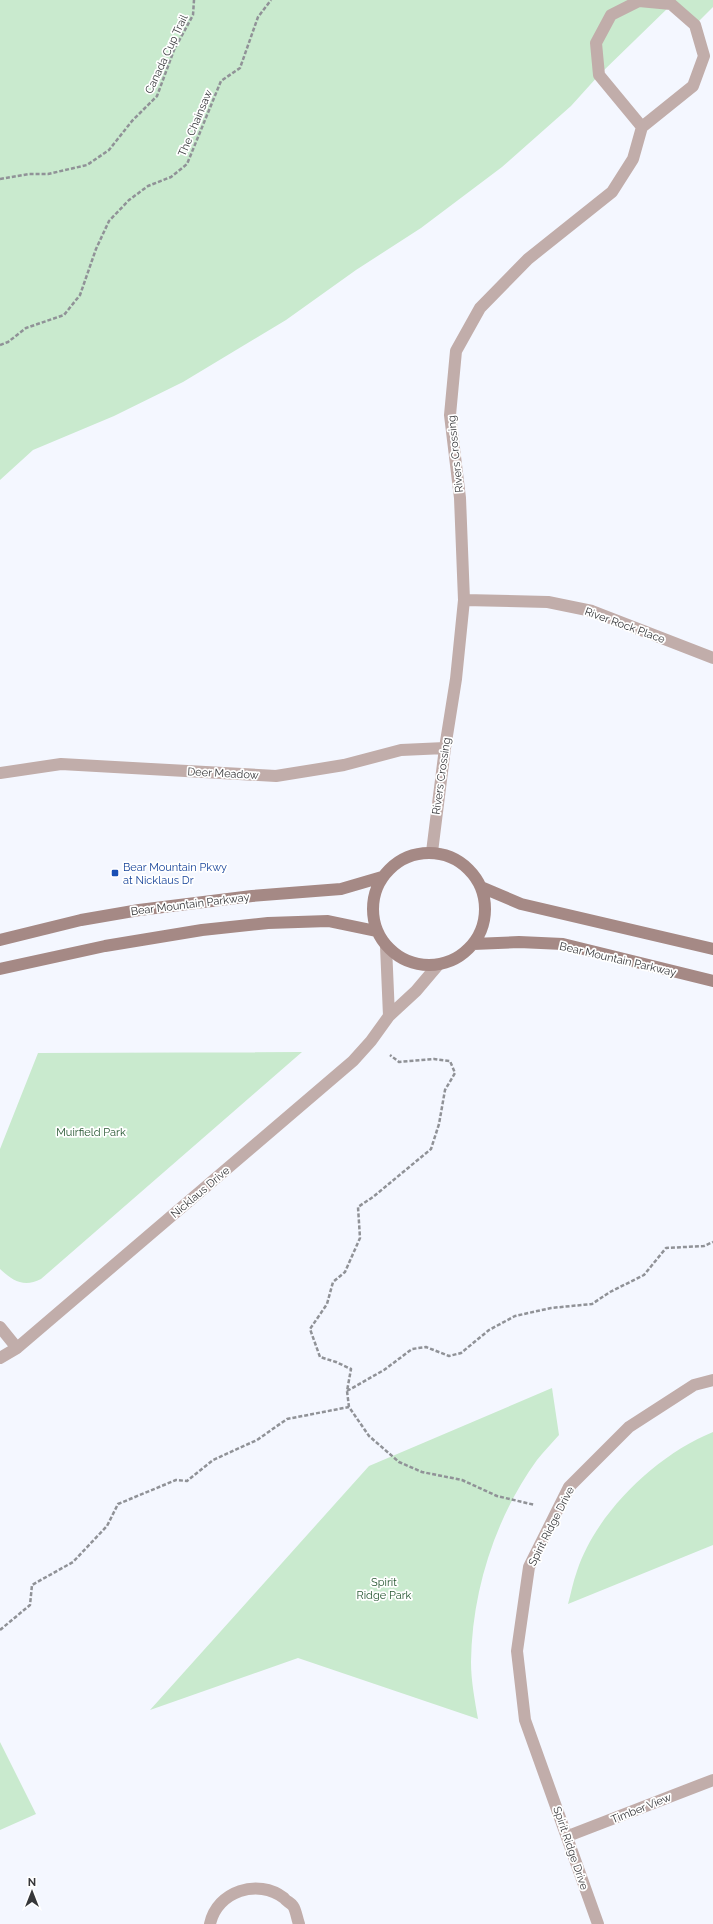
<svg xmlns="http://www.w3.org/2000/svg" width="713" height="1924" font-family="Raleway,sans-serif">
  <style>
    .green { fill: #c9eace }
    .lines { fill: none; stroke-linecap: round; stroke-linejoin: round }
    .path { stroke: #909297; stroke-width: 2.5; stroke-dasharray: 4 2; stroke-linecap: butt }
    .street { stroke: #c1adaa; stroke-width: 12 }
    .secondary { stroke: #a58985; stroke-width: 12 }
    .transit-dot { fill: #1a4fb4; stroke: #fff; stroke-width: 1.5 }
    .labels { text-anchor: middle; stroke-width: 3.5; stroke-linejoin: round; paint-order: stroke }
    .street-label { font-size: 11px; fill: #36373a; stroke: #fff }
    .transit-label { font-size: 11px; fill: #164399; stroke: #fff; text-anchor: start }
    .park-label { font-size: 11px; fill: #265631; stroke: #fff }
  </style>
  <rect width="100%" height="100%" fill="#f4f7ff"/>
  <!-- green -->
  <path class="green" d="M 0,0 L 713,0 L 713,7 L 695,25 L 671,5 L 599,75 L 571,106 L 502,167 L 421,228 L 356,270 L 286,320 L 183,382 L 114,416 L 33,450 L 0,480 Z
    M 302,1052 L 41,1279 C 24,1288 13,1281 0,1269 L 0,1149 L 38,1053 Z
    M 552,1388 L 559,1435 C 552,1443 544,1451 537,1460 C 495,1518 472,1591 471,1662 C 471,1681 475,1701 478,1719 L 298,1658 L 150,1710 L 369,1466 Z
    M 713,1432 L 713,1545 L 568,1604 C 571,1593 573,1582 577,1571 C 596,1513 656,1455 713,1432 Z
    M 0,1742 L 36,1814 L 0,1830 Z"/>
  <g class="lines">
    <!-- path -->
    <path class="path" d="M 0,179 L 29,174 L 48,174 L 87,165 L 109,150 L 132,121 L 157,96 L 174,50 L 193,15 L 194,0
      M 0,345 L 8,342 L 26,328 L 64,315 L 80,295 L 96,249 L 109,221 L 129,200 L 148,186 L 171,177 L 187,164 L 221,81 L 240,68 L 258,17 L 271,0
      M 347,1391 L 384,1370 L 412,1349 L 426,1347 L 449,1356 L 461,1353 L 489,1330 L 515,1316 L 551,1308 L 592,1304 L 610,1292 L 644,1275 L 666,1248 L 704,1246 L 713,1242
      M 349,1407 L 347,1391 L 351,1369 L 336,1362 L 320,1357 L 310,1329 L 327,1304 L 333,1282 L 345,1272 L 360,1238 L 358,1207 L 373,1197 L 431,1149 L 439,1124 L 445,1090 L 455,1073 L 450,1061 L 434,1059 L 399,1062 L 390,1055
      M 0,1630 L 30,1605 L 32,1585 L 73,1562 L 107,1526 L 118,1504 L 176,1480 L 187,1481 L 213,1460 L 257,1440 L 287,1419 L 349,1407 L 369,1436 L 399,1462 L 422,1472 L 462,1480 L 497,1496 L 535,1505"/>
    <!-- street -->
    <path class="street" d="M 639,1 L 671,4 L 695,25 L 704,56 L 693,86 L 642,127 L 599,75 L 596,43 L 611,15 Z
      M 464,600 L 548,602 L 592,611 L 713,658
      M 0,773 L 61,764 L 276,776 L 344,765 L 401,750 L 445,748
      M 432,852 L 445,748 L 456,679 L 464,600 L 460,498 L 450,415 L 456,351 L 480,308 L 528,259 L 612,192 L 633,159 L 642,127
      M 386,946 L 389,1016
      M 0,1327 L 17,1348
      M 0,1358 L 17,1348 L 353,1061 L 371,1041 L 389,1016 L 416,991 L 438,965
      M 568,1836 L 713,1780
      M 210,1924 C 217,1891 258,1878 284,1898 C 286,1901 291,1903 293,1906 C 296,1910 297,1919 299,1924
      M 598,1924 L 525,1720 L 517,1651 L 529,1567 L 569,1487 L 629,1427 L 694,1385 L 713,1380"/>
    <!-- secondary -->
    <path class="secondary" d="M373 909a56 56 0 1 1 112 0a56 56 0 1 1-112 0Z
      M 481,887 L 521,904 L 713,949
      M 0,940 L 81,920 L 139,910 L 252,896 L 341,889 L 382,877
      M 473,944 L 519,942 L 563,944 L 713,981
      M 0,969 L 105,946 L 202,930 L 268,923 L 328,921 L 376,931"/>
  </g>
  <!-- markers -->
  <rect class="transit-dot" x="111" y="869" width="8" height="8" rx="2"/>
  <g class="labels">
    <!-- street labels -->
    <g class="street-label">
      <text transform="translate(166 54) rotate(-65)" y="4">Canada Cup Trail</text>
      <text transform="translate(195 123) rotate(-67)" y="4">The Chainsaw</text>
      <text transform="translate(455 454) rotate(-96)" y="4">Rivers Crossing</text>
      <text transform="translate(625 625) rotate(20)" y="4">River Rock Place</text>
      <text transform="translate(223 773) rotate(3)" y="4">Deer Meadow</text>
      <text transform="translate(441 776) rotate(-82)" y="4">Rivers Crossing</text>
      <text transform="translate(190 904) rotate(-7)" y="4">Bear Mountain Parkway</text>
      <text transform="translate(618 959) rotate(13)" y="4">Bear Mountain Parkway</text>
      <text transform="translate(200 1192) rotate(-40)" y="4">Nicklaus Drive</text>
      <text transform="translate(551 1526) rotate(-63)" y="4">Spirit Ridge Drive</text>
      <text transform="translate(641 1808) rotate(-22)" y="4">Timber View</text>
      <text transform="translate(571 1848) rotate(71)" y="4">Spirit Ridge Drive</text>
    </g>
    <!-- transit labels -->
    <g class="transit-label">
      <text x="123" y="871">Bear Mountain Pkwy<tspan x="123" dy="13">at Nicklaus Dr</tspan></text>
    </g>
    <!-- park labels -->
    <g class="park-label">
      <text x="91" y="1136">Muirfield Park</text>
      <text x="384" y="1586">Spirit<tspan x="384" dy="13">Ridge Park</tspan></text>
    </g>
  </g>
  <!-- north arrow -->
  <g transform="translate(32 1892)" stroke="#ffffff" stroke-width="3" paint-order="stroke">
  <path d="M0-3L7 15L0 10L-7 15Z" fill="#36373a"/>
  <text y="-6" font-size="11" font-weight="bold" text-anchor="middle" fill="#36373a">N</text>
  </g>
</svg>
